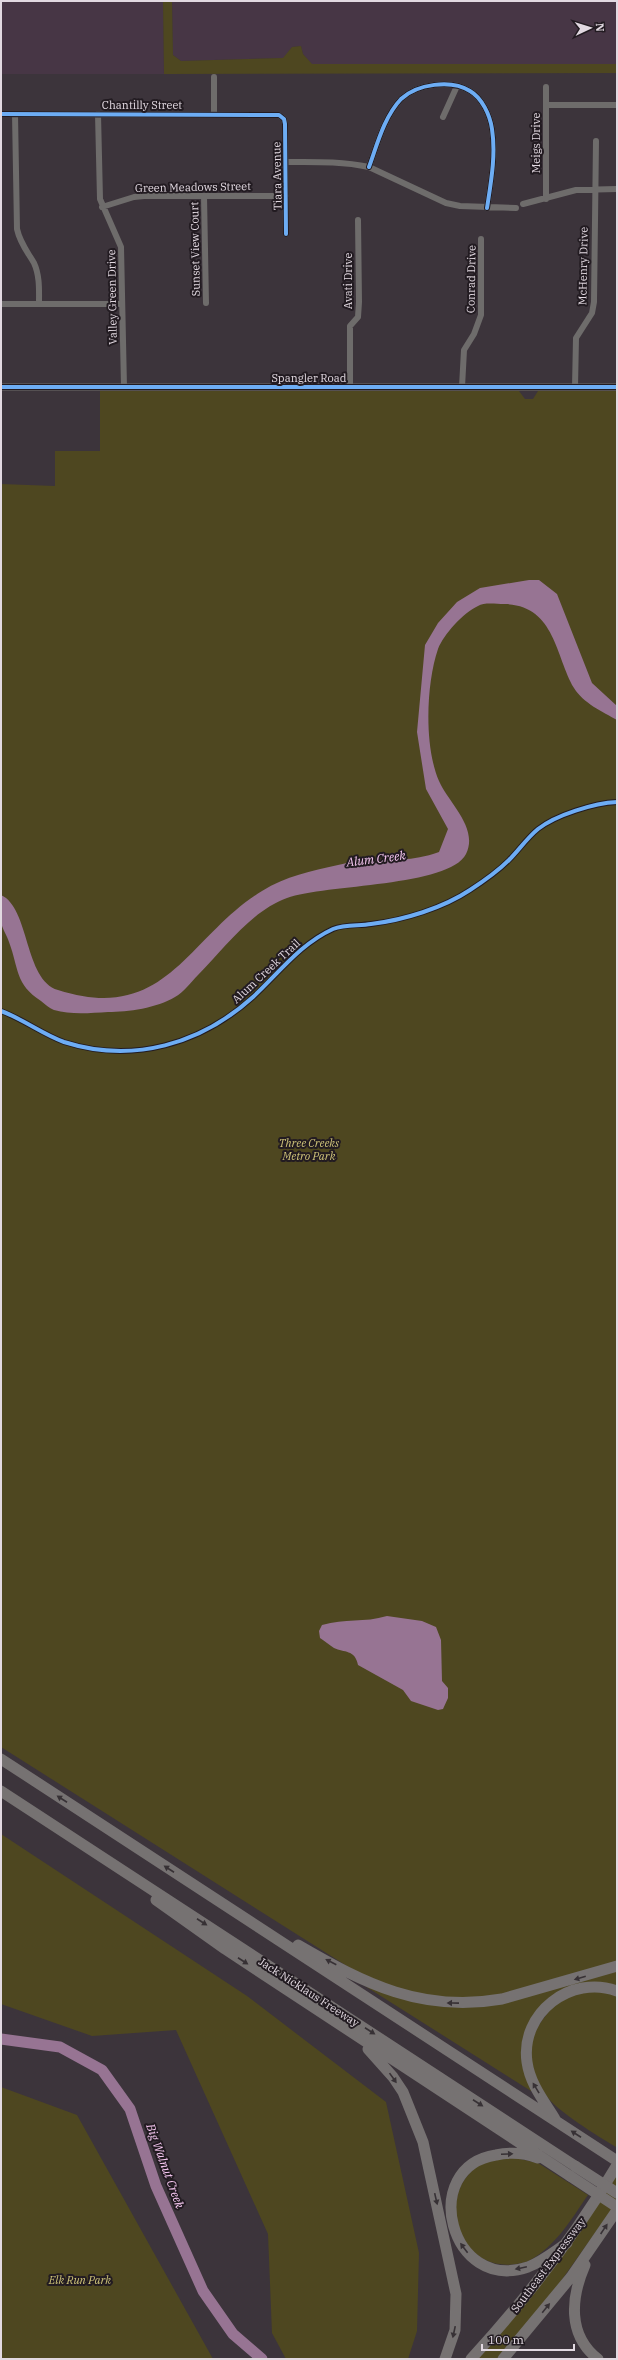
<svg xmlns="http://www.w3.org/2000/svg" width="618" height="2360" font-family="'IBM Plex Serif',serif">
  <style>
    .built { fill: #473645 }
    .green { fill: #4e4720 }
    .water { fill: #977493 }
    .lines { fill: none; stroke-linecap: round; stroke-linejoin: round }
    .river { stroke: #977493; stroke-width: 11 }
    .minor { stroke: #6e6c6b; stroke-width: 6 }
    .tertiary { stroke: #6e6c6b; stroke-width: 7 }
    .motorway { stroke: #767272; stroke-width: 11 }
    .motorway-bridge { stroke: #767272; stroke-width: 11 }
    .cycleway-casing { stroke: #221b21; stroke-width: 6 }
    .cycleway { stroke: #6dadf4; stroke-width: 4 }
    .oneway { fill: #373135 }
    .labels { text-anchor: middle; stroke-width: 4; stroke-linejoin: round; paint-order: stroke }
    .street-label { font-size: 11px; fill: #e2d9e1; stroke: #221b21 }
    .park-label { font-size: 11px; font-style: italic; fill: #d0c57a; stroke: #221b21 }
    .water-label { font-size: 12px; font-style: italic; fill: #f8c9f3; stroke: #221b21 }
  </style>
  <rect width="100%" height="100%" fill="#3c343b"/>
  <!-- built -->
  <path class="built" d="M 1,1 L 163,1 L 164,74 L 1,74 Z
    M 172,1 L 617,1 L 617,64 L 311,64 L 303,54 L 301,46 L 292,47 L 284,58 L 181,61 L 173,55 Z"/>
  <!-- green -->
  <path class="green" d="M 163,1 L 172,1 L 173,55 L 181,61 L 283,58 L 292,47 L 301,46 L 303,54 L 312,64 L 617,64 L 617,73 L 164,74 Z
    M 100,391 L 519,391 L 525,399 L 533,399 L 538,391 L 617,391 L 617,1962 L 514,1993 L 450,2000 L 401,1991 L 358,1973 L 1,1747 L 1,484 L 55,486 L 55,451 L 100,451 Z
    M 1,1834 L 247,1996 L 386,2102 L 419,2253 L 417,2331 L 408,2359 L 286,2359 L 272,2333 L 268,2234 L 176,2030 L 92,2036 L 1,2004 Z
    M 617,1969 L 617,1988 L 574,1986 L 527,2027 L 533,2090 L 531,2091 L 365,1986 L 366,1984 L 446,2006 Z
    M 594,1990 L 617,1995 L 616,2147 C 598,2136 556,2111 545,2094 C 526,2066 525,2040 547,2014 C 552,2007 557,2001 565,1997 C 573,1993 585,1992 594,1990 Z
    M 1,2087 L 77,2115 L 213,2359 L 1,2359 Z
    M 511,2157 L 538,2163 L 588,2195 C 572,2218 556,2246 530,2260 C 526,2263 520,2263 516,2264 C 460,2273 433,2197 479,2165 C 486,2160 502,2159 511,2157 Z
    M 617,2174 L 617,2202 L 548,2299 L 497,2359 L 476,2359 Z"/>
  <!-- water -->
  <path class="water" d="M 529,580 L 539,580 L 557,594 L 592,683 L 617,706 L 617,720 C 603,712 583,703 574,688 C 555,655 555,605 504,604 C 496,604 484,602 478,606 C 463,613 444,634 438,649 C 426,684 424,747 439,781 C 448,802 479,828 466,854 C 449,887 326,884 287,898 C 251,911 225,948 198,975 C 191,982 184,992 175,997 C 157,1008 128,1012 108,1012 C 90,1013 71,1015 54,1010 C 49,1008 45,1004 41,1001 C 15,984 19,969 9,942 C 7,935 2,929 1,922 C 0,914 1,904 1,895 C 30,908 24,980 58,990 C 167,1025 187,937 262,891 C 286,876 311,871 338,865 C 347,863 356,860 365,860 C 394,859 411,862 439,852 L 448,829 L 426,789 L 417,732 L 425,645 L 438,623 L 457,602 L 480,588 Z
    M 387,1616 L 422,1621 L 436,1627 L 441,1640 L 442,1681 L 448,1688 L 448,1698 L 443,1709 L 438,1710 L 411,1701 L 403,1690 L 358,1665 C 355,1649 344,1653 334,1648 C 329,1645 325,1641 320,1638 L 319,1631 L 322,1625 C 345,1618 364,1623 387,1616 Z"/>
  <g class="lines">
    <!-- river -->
    <path class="river" d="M 1,2039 L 60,2047 L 102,2070 L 130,2109 L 156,2186 L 203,2291 L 233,2334 L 262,2359"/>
    <!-- minor -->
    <path class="minor" d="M 546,87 L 546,199
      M 546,105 L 617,105
      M 1,114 L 279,115 L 284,119 L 285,124 L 286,234
      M 15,114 L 17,229 C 20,243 27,251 34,263 C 40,276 39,291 39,304
      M 98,114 L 100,199 L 121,247 L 124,387
      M 214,114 L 214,77
      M 443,117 L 457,86
      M 286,162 C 314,162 341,161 369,167 L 446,203 L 460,206 L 516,208
      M 369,167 C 377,145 384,117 401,99 C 417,84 451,79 470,91 C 482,98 490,115 492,129 C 496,155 491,182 487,208
      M 204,196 L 206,303
      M 523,204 L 576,190 L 617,189
      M 102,207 L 134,197 L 144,196 L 286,196
      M 1,304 L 122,304
      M 350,387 L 350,326 L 358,317 L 359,302 L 358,220
      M 462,387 L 464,350 L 474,334 L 481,315 L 481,239
      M 575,387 L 576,338 L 592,313 L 594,302 L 596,141"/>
    <!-- tertiary -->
    <path class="tertiary" d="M 1,387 L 617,387"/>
    <!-- motorway -->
    <path class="motorway" d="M 1,1759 L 617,2161
      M 1,1791 L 575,2166
      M 156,1900 L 225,1949 L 570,2176
      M 298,1945 C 365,1984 422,2013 502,1999 L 617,1966
      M 368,2049 L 393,2077 L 403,2092 L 423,2142 L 456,2294 L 455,2330 L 445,2359
      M 555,2119 C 544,2101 530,2084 527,2062 C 520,2013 571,1974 617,1991
      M 538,2158 C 525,2153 510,2152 496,2155 C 418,2167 450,2294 528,2267 C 543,2261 555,2251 567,2243
      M 585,2265 C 571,2297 567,2335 598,2359
      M 471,2359 C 526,2299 576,2235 617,2165
      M 503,2359 L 571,2277 L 617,2210"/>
    <!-- motorway-bridge -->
    <path class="motorway-bridge" d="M 575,2166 L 617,2193
      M 570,2176 L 617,2207"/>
    <defs>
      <path id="cycleway" d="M 1,114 L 279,115 L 284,119 L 285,124 L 286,234
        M 369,167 C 377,145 384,117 401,99 C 417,84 451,79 470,91 C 482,98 490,115 492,129 C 496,155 491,182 487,208
        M 1,387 L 617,387
        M 1,1011 C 23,1019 42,1034 64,1042 C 133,1064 201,1044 253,997 C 279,973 300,944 333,929 C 345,924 359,926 371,924 C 404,920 443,908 470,890 C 484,881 498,871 509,860 C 519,850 527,838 538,829 C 556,815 594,803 617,802"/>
    </defs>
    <!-- cycleway casing -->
    <use href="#cycleway" class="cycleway-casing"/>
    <!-- cycleway -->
    <use href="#cycleway" class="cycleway"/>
  </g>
  <!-- one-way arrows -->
  <defs><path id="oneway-solid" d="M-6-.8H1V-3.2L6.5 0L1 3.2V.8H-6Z"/></defs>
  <g class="oneway">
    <use href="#oneway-solid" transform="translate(62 1799) rotate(-147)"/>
    <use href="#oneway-solid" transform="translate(169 1869) rotate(-147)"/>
    <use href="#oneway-solid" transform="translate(202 1922) rotate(33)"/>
    <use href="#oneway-solid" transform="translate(243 1961) rotate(33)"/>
    <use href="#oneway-solid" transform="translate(331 1962) rotate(-153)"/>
    <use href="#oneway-solid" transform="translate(580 1978) rotate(164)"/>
    <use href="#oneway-solid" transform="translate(453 2003) rotate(-179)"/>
    <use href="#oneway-solid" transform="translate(370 2031) rotate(33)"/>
    <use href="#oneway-solid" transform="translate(393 2078) rotate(55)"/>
    <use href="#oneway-solid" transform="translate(536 2088) rotate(-121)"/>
    <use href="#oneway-solid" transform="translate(478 2103) rotate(33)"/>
    <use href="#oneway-solid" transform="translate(576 2134) rotate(-147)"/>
    <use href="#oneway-solid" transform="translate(507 2154) rotate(-2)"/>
    <use href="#oneway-solid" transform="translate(436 2199) rotate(77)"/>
    <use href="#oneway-solid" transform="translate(604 2229) rotate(-56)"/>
    <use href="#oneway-solid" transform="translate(464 2248) rotate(-127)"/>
    <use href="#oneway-solid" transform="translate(521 2268) rotate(168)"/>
    <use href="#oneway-solid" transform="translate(546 2308) rotate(-51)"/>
    <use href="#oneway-solid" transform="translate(454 2332) rotate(102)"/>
  </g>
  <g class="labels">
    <!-- street labels -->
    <g class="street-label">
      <text x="142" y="109">Chantilly Street</text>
      <text transform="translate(536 143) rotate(-90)" y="4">Meigs Drive</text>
      <text transform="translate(277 176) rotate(-91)" y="4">Tiara Avenue</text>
      <text transform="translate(193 187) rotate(-1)" y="4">Green Meadows Street</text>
      <text transform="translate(195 249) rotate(-91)" y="4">Sunset View Court</text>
      <text transform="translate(583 266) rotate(-89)" y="4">McHenry Drive</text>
      <text transform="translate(471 279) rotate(-89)" y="4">Conrad Drive</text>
      <text transform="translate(348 281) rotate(-90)" y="4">Avati Drive</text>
      <text transform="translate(112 297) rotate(-91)" y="4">Valley Green Drive</text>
      <text x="309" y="382">Spangler Road</text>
      <text transform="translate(266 971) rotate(-43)" y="4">Alum Creek Trail</text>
      <text transform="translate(309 1992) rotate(33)" y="4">Jack Nicklaus Freeway</text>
      <text transform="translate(548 2265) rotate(-53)" y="4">Southeast Expressway</text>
    </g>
    <!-- park labels -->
    <g class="park-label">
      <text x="309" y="1147">Three Creeks<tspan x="309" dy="13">Metro Park</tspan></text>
      <text x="80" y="2284">Elk Run Park</text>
    </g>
    <!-- water labels -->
    <g class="water-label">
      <text transform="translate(376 859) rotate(-7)" y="4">Alum Creek</text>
      <text transform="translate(165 2166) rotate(70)" y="4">Big Walnut Creek</text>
    </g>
  </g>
  <!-- border -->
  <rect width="618" height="2360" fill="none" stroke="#e2d9e1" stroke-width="4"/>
  <!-- north arrow -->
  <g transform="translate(590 28) rotate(86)" stroke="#221b21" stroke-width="3" paint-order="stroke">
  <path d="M0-3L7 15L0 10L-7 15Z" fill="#e2d9e1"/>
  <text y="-6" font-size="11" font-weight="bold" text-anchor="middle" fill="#e2d9e1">N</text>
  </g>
  <!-- scale -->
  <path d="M482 2344v6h92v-6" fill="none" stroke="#e2d9e1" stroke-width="2"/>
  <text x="488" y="2344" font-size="12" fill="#e2d9e1" stroke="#221b21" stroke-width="3" paint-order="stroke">100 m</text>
</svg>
